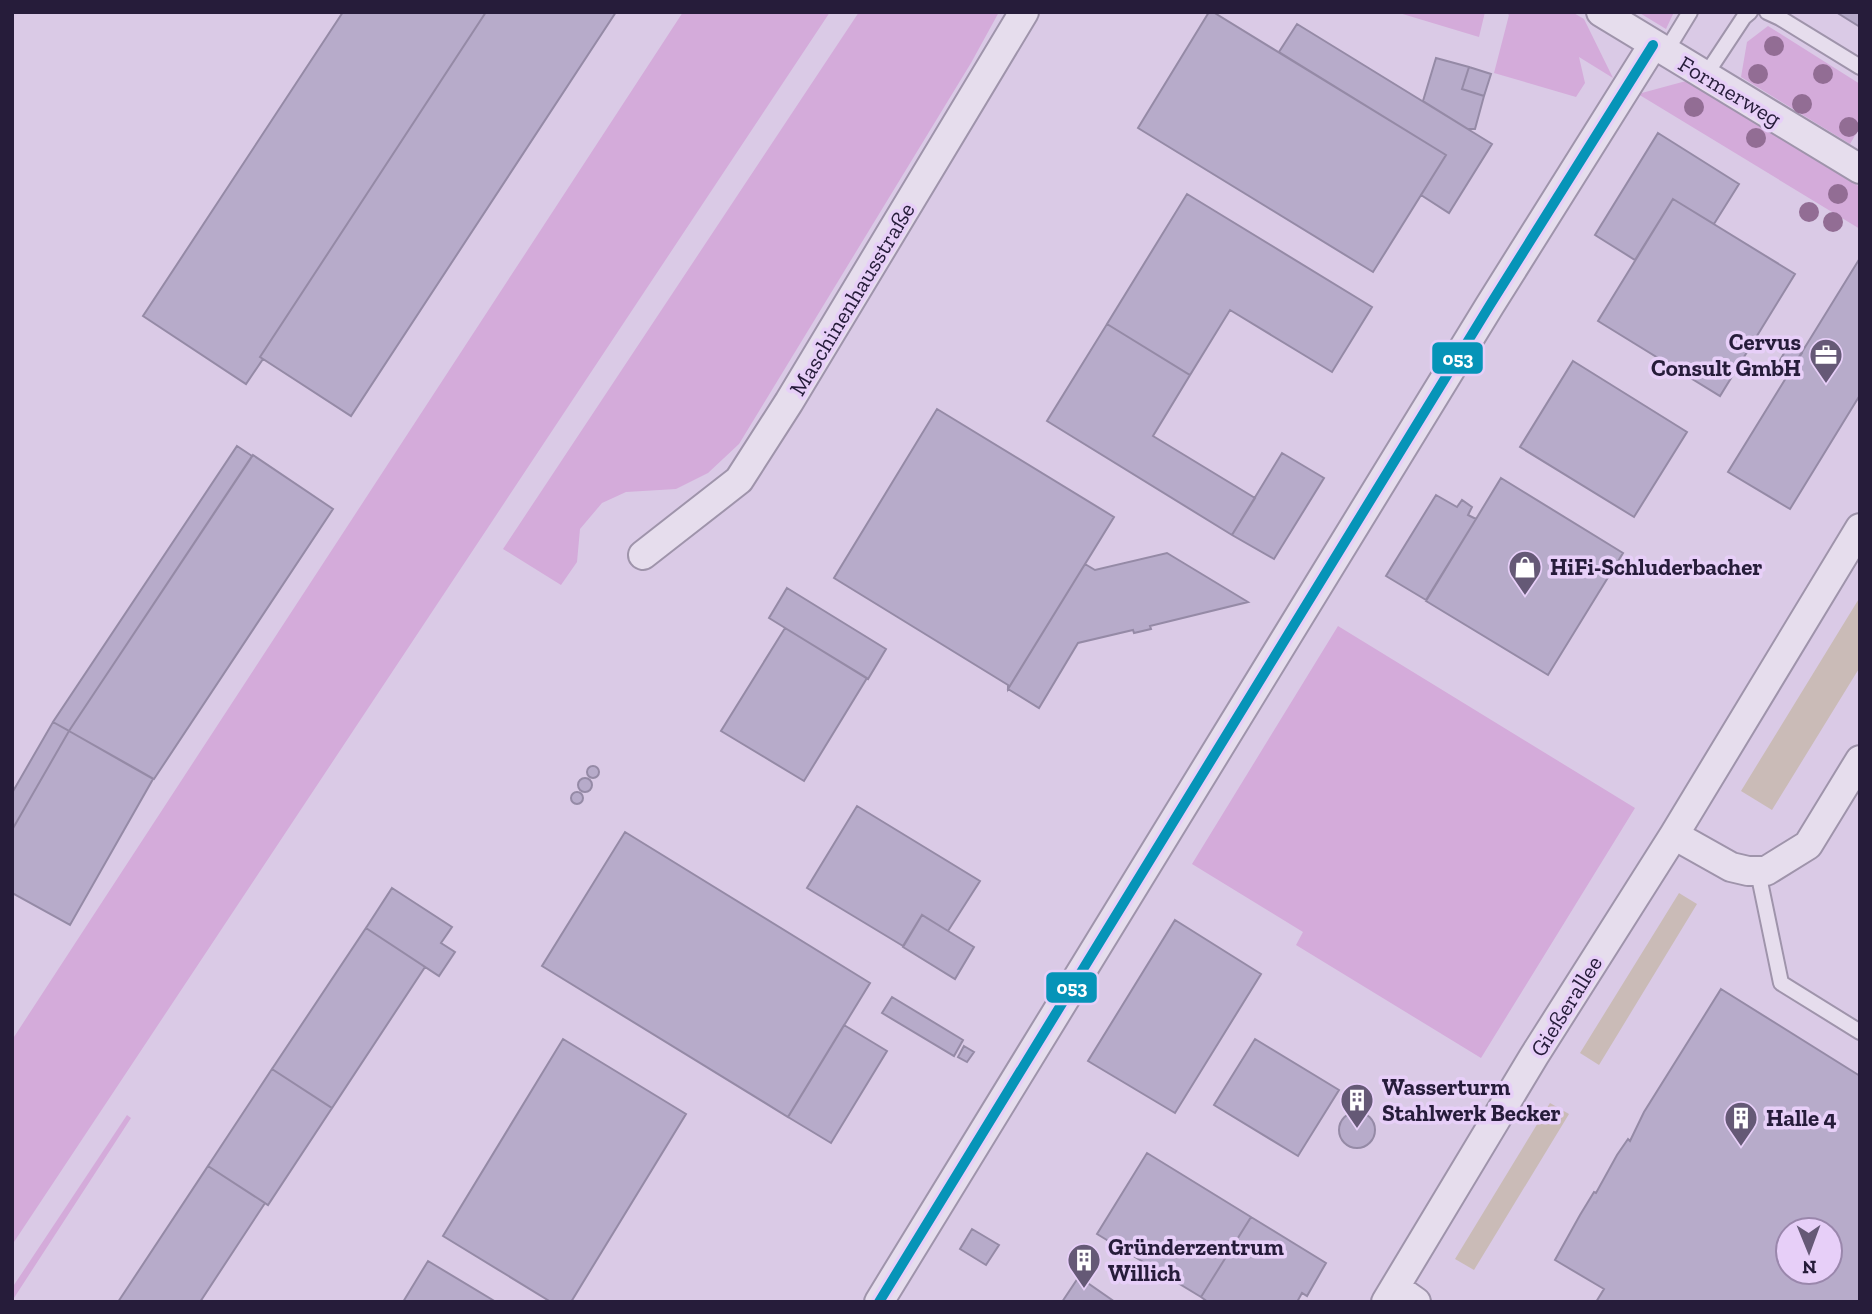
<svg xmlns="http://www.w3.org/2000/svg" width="1872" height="1314" font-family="'Zilla Slab',serif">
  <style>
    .green { fill: #d4abda }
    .water { fill: #cabbb7 }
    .building { fill: #b7abca; stroke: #958aa6; stroke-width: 2; fill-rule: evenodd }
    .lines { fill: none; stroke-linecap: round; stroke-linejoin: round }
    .lane-casing { stroke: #9f94ab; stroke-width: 18 }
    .street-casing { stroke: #9f94ab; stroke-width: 32 }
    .lane { stroke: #e6dded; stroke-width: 14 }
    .street { stroke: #e6dded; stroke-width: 28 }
    .bus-1-casing { stroke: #e7cff8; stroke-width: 16 }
    .bus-1 { stroke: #0694b8; stroke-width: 10 }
    .tree { fill: #926d94 }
    .labels { text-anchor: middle; stroke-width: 7; stroke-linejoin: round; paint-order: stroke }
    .street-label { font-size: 23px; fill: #261c3a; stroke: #e7cff8 }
    .poi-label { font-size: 23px; font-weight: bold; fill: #261c3a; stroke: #e7cff8; text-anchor: start }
    .line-badge { stroke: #e7cff8; stroke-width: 2.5 }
    .badge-label { font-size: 19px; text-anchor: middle; font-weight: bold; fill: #fff }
  </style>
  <rect width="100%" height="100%" fill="#dacae6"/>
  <!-- green -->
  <path class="green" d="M 683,12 L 830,12 L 12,1245 L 12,1040 Z
    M 859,12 L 999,12 L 971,63 L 739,444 L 708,473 L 676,489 L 626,492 L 602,503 L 580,529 L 577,562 L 561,585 L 503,549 Z
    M 1396,12 L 1485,12 L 1479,37 Z
    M 1506,12 L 1572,12 L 1584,19 L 1613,78 L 1579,57 L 1585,83 L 1576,97 L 1494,73 L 1509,15 Z
    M 1638,12 L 1674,12 L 1666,29 Z
    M 1768,26 L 1860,84 L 1860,127 L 1850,144 L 1741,77 L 1747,42 Z
    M 1686,81 L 1860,187 L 1860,229 L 1638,94 Z
    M 1338,626 L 1635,808 L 1481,1058 L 1296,945 L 1303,932 L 1192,864 Z
    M 127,1115 L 131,1118 L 12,1301 L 12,1288 Z"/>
  <!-- water -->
  <path class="water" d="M 1860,597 L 1860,667 L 1772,810 L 1741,791 Z
    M 1679,893 L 1697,904 L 1599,1065 L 1580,1053 Z
    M 1550,1103 L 1569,1114 L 1474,1270 L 1455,1259 Z"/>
  <!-- building -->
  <path class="building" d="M 343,12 L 486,12 L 260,357 L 263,359 L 246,384 L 143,316 Z
    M 486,12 L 616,12 L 351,416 L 260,357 Z
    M 1209,12 L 1213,12 L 1446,155 L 1373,272 L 1138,128 Z
    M 1836,12 L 1860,12 L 1860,27 Z
    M 1297,24 L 1492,144 L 1449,213 L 1421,195 L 1446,155 L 1279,52 Z
    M 1436,58 L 1469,67 L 1462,89 L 1484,96 L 1475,129 L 1468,129 L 1423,101 Z
    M 1469,67 L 1491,74 L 1484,96 L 1462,89 Z
    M 1658,133 L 1739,184 L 1714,224 L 1673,199 L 1635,260 L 1595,235 Z
    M 1187,194 L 1372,307 L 1332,372 L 1230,310 L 1190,375 L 1107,324 Z
    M 1673,199 L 1795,274 L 1720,396 L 1598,321 Z
    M 1860,258 L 1860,395 L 1790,509 L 1728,472 Z
    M 1107,324 L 1190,375 L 1153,436 L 1255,498 L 1232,535 L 1047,421 Z
    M 1789,345 L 1802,353 L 1786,377 L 1774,370 Z
    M 1573,361 L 1687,432 L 1634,517 L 1520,447 Z
    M 937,409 L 1114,517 L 1008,689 L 1008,685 L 834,578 Z
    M 237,446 L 252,456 L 69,731 L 53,722 Z
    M 1282,453 L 1324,478 L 1274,559 L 1232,535 Z
    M 253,455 L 333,509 L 154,779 L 69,731 Z
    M 1501,478 L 1623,553 L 1548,675 L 1426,601 Z
    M 1436,495 L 1457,507 L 1462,500 L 1472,507 L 1468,515 L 1476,519 L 1426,600 L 1386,576 Z
    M 1167,553 L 1248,602 L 1150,626 L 1151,629 L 1134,633 L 1133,630 L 1078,643 L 1039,708 L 1008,689 L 1085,564 L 1095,570 Z
    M 787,588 L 886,649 L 868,679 L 769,618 Z
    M 785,628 L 867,678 L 804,781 L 721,731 Z
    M 53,722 L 69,731 L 12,830 L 12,793 Z
    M 69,731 L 153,779 L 70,925 L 12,893 L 12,830 Z
    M587 772a6 6 0 1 1 12 0a6 6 0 1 1-12 0Z
    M578 785a7 7 0 1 1 14 0a7 7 0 1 1-14 0Z
    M571 798a6 6 0 1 1 12 0a6 6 0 1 1-12 0Z
    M 857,806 L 980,881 L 948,931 L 922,915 L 903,946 L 807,888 Z
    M 625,832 L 870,983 L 788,1117 L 542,966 Z
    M 392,888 L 452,927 L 441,943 L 455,952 L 439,976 L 366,928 Z
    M 922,915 L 974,947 L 955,979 L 903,947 Z
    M 1175,920 L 1261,974 L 1175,1113 L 1088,1061 Z
    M 366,928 L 425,967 L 332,1108 L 272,1069 Z
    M 1721,989 L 1860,1076 L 1860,1302 L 1596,1302 L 1604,1289 L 1555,1260 L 1580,1215 L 1594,1192 L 1596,1193 L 1617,1155 L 1628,1139 L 1630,1141 L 1644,1112 ZM 1788,1230 L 1830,1230 L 1830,1272 L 1788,1272 Z
    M 892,997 L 963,1040 L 954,1056 L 882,1013 Z
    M 844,1025 L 887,1051 L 831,1143 L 788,1117 Z
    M 563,1039 L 686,1114 L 571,1302 L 551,1302 L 443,1236 Z
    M 1255,1039 L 1339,1090 L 1298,1156 L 1214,1105 Z
    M 964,1046 L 974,1052 L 967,1062 L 958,1057 Z
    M 272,1069 L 332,1108 L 268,1205 L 208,1166 Z
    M1339 1130a18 18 0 1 1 36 0a18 18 0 1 1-36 0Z
    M 1147,1153 L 1251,1217 L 1201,1297 L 1097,1234 Z
    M 208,1166 L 265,1203 L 200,1302 L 118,1302 Z
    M 1251,1217 L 1326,1263 L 1307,1296 L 1302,1293 L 1297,1302 L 1208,1302 L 1201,1297 Z
    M 972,1229 L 999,1245 L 986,1265 L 960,1249 Z
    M 428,1261 L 496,1302 L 403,1302 Z
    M 1080,1275 L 1082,1279 L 1115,1302 L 1062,1302 Z"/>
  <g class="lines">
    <defs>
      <path id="lane" d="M 1767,12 L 1780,18 L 1860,67
        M 1665,53 L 1690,12
        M 1705,76 L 1744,17 L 1750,12
        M 1758,872 L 1781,983 L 1860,1032"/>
      <path id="street" d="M 1601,12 L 1860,169
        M 643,555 L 739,480 L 789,402 L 1024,12
        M 1674,835 L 1731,867 L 1748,871 L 1766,871 L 1808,845 L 1860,760
        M 1395,1287 L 1416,1302
        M 879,1302 L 1490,305 L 1653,45
        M 1386,1302 L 1534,1056 L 1674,835 L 1860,528"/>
    </defs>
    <!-- lane casing -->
    <use href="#lane" class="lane-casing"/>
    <!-- street casing -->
    <use href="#street" class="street-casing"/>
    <!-- lane -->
    <use href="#lane" class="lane"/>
    <!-- street -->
    <use href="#street" class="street"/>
    <defs>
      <path id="bus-1" d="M 879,1302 L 1490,305 L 1653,45"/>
    </defs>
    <!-- bus-1 casing -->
    <use href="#bus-1" class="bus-1-casing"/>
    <!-- bus-1 -->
    <use href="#bus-1" class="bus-1"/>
  </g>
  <!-- trees -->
  <g class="tree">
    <circle cx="1774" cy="46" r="10"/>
    <circle cx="1758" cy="74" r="10"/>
    <circle cx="1823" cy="74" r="10"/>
    <circle cx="1802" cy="104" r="10"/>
    <circle cx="1694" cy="107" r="10"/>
    <circle cx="1849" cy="127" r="10"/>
    <circle cx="1756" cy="138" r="10"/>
    <circle cx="1838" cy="194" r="10"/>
    <circle cx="1809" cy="212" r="10"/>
    <circle cx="1833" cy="222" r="10"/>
  </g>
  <!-- icons -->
  <defs>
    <symbol id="office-pin" viewBox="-11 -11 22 30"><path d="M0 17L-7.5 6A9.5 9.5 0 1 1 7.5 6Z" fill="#655976" stroke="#e7cff8"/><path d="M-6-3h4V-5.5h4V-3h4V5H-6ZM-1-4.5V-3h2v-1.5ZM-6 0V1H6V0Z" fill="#fff"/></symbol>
    <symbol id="shop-pin" viewBox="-11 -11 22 30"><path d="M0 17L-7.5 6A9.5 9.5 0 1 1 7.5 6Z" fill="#655976" stroke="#e7cff8"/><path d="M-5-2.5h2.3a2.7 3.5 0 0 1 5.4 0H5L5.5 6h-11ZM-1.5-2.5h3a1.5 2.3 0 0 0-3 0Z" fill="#fff"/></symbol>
    <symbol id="building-pin" viewBox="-11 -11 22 30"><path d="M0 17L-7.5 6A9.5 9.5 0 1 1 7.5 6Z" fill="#655976" stroke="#e7cff8"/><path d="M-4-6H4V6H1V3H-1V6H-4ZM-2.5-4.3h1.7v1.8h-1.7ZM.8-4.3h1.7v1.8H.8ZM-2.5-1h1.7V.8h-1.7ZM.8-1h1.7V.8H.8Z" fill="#fff"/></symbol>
  </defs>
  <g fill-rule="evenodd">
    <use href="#office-pin" x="1807" y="336" width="38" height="52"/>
    <use href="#shop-pin" x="1506" y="548" width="38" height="52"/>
    <use href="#building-pin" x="1338" y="1081" width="38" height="52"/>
    <use href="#building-pin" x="1722" y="1099" width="38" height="52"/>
    <use href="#building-pin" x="1065" y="1241" width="38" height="52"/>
  </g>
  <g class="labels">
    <!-- street labels -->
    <g class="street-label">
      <text transform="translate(1730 91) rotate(31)" y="8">Formerweg</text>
      <text transform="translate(852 299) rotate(-59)" y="8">Maschinenhausstraße</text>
      <text transform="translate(1566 1006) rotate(-58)" y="8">Gießerallee</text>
    </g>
    <!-- poi labels -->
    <g class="poi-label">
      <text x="1801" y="350" text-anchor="end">Cervus<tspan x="1801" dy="26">Consult GmbH</tspan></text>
      <text x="1550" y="575">HiFi-Schluderbacher</text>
      <text x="1382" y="1095">Wasserturm<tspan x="1382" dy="26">Stahlwerk Becker</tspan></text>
      <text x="1766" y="1126">Halle 4</text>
      <text x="1108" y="1255">Gründerzentrum<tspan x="1108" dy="26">Willich</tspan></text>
    </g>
  </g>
  <g class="line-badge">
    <rect x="1431" y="341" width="53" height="34" rx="7" fill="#0694b8"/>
    <rect x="1045" y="971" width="53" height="33" rx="7" fill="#0694b8"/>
  </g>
  <g class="badge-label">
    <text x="1458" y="365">053</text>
    <text x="1072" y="994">053</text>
  </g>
  <!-- border -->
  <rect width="1872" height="1314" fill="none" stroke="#261c3a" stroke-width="28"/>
  <!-- north arrow -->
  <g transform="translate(1809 1251) rotate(179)"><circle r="33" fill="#e7cff8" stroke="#9a87ac" stroke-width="2"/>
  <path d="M0-5L12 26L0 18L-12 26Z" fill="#655976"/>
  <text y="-10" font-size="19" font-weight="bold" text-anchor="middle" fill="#261c3a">N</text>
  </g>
</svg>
